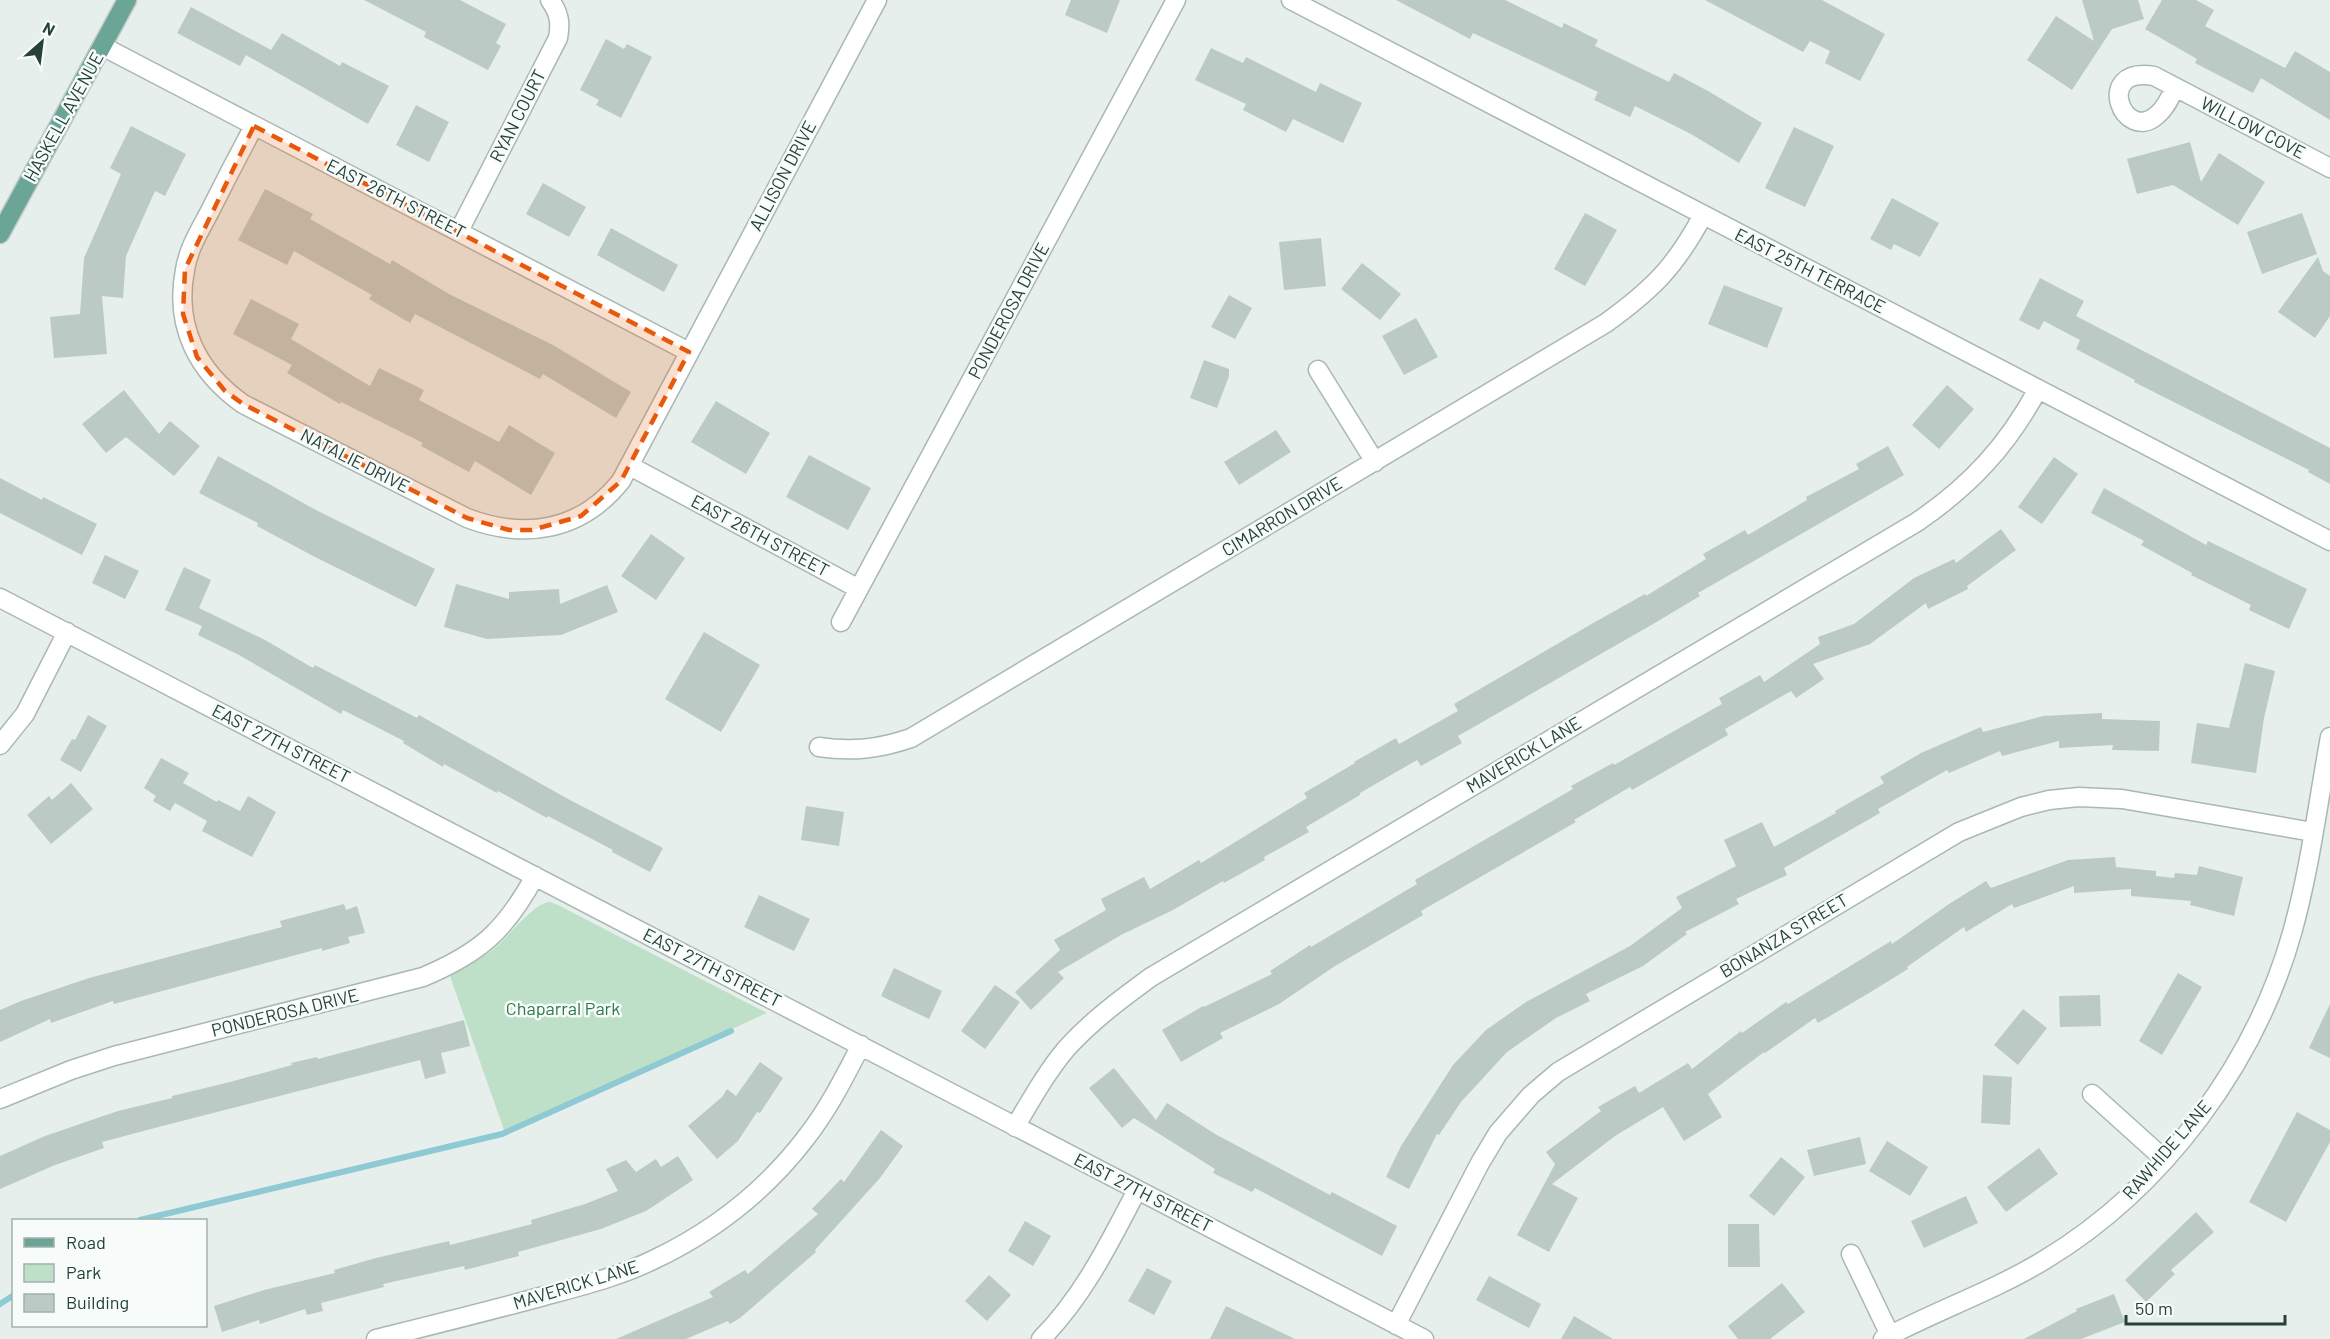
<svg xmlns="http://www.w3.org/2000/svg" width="2330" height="1339" font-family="Barlow,sans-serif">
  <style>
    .green { fill: #bfe0c8 }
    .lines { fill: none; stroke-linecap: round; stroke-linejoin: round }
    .stream { stroke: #8ec9d4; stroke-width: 6 }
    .building { fill: #bbcac4 }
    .minor-casing { stroke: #a8b8b2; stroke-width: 21 }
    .major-casing { stroke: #c2cac8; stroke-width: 21 }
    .minor { stroke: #fff; stroke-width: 18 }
    .major { stroke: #6aa596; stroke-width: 18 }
    .marked { fill: #e8590c; fill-opacity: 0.2; stroke: #e8590c; stroke-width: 4.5; stroke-dasharray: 12 8; stroke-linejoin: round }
    .labels { text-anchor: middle; stroke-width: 5; stroke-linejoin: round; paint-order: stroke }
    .street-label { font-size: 18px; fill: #24423a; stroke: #f7fbf9 }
    .park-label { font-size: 18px; fill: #2d7a4b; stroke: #f7fbf9 }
  </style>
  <rect width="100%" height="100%" fill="#e6efeb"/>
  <!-- green -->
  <path class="green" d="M 550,902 L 558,905 L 767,1013 L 505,1133 L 450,976 C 464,968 477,961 490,952 C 508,939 532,903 550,902 Z"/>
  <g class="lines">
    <!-- stream -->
    <path class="stream" d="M 140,1220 L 502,1134 L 731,1031
      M 0,1304 L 14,1295"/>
  </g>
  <!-- building -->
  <path class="building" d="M 364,0 L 460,0 L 506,24 L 496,43 L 501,46 L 488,70 L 424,37 L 426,32 Z
    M 1071,0 L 1120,0 L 1107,33 L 1065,15 Z
    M 1396,0 L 1505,0 L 1562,28 L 1564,23 L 1598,40 L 1595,46 L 1669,82 L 1674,73 L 1708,91 L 1762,123 L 1739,163 L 1691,134 L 1635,106 L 1630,117 L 1594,100 L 1598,92 L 1473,33 L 1470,39 Z
    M 1705,0 L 1822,0 L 1885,34 L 1860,81 L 1825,63 L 1830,51 L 1810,41 L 1803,52 Z
    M 2082,0 L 2138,0 L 2144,19 L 2112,29 L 2072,90 L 2027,60 L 2056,16 L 2094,41 Z
    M 2162,0 L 2196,0 L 2214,10 L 2205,26 L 2285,68 L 2295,51 L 2330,72 L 2330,120 L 2261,78 L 2253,93 L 2195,63 L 2197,59 L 2145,29 Z
    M 191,7 L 271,50 L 282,33 L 340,66 L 342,62 L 389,86 L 368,124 L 246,55 L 240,66 L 177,33 Z
    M 606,39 L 624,49 L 627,44 L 652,57 L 621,118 L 596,105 L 599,100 L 580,90 Z
    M 1211,48 L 1243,63 L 1246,57 L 1316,92 L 1320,83 L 1362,103 L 1343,143 L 1293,119 L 1286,132 L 1243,110 L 1246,104 L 1195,80 Z
    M 416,105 L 449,122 L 429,162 L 396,145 Z
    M 131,126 L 186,154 L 165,196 L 155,191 L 126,256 L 123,298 L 102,296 L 107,354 L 54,358 L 50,317 L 80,314 L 84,258 L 121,174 L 110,168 Z
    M 1794,127 L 1834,146 L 1805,207 L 1765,188 Z
    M 2190,142 L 2201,182 L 2219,153 L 2265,182 L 2238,225 L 2173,185 L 2137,194 L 2127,159 Z
    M 543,183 L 586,207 L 569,237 L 526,214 Z
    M 265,189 L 313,214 L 310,219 L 390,264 L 392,260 L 449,294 L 553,345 L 631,392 L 616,418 L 543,374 L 540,379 L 415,314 L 410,323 L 369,299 L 372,295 L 294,251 L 287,265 L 238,240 Z
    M 1892,198 L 1939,223 L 1920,257 L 1894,244 L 1891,250 L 1870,239 Z
    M 1585,213 L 1617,230 L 1585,286 L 1554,269 Z
    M 2302,213 L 2317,254 L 2262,274 L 2247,232 Z
    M 611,228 L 678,265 L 664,292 L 597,255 Z
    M 1321,238 L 1326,286 L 1284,290 L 1279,242 Z
    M 2318,257 L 2323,271 L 2330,276 L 2330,316 L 2315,338 L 2278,312 Z
    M 1362,263 L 1401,294 L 1380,320 L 1341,289 Z
    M 2040,278 L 2084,301 L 2076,316 L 2330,448 L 2330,484 L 2308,472 L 2309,470 L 2134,382 L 2135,380 L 2076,349 L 2080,340 L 2044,321 L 2039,330 L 2019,320 Z
    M 1724,285 L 1783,308 L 1767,348 L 1708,324 Z
    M 1229,295 L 1252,308 L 1235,339 L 1211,327 Z
    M 251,299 L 299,324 L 291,339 L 370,386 L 379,368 L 424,390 L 419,400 L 499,442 L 509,425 L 555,453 L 531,495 L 475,461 L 469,472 L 421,446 L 423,443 L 341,402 L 340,404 L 287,373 L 292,365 L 233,334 Z
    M 1416,318 L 1438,357 L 1404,375 L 1382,336 Z
    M 1204,360 L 1229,369 L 1229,376 L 1217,408 L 1190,398 Z
    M 1947,385 L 1974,409 L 1939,449 L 1912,425 Z
    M 124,390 L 159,434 L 170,421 L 200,446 L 174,476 L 126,437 L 106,453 L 82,424 Z
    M 716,401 L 770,433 L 746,474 L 691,442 Z
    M 1276,430 L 1291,452 L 1239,485 L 1224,462 Z
    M 1888,446 L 1904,475 L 1698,593 L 1700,596 L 1653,624 L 1458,736 L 1462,743 L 1421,766 L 1417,760 L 1360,793 L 1360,795 L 1306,827 L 1309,832 L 1264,857 L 1265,860 L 1224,883 L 1223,881 L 1173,910 L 1121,935 L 1058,972 L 1064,978 L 1031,1010 L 1015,992 L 1060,950 L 1054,940 L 1106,910 L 1101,899 L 1144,877 L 1150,889 L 1199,860 L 1201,863 L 1307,798 L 1304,793 L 1355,763 L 1354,762 L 1396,738 L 1399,744 L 1458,711 L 1454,704 L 1595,622 L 1645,594 L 1646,596 L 1706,559 L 1703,554 L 1745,530 L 1748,535 L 1807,500 L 1806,497 L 1859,469 L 1856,464 Z
    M 809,455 L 871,488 L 848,530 L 786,497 Z
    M 218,456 L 316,510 L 435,569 L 416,607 L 313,556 L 257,526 L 258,523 L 199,493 Z
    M 2054,457 L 2078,474 L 2042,524 L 2018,507 Z
    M 0,478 L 42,500 L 43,497 L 97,524 L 82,555 L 0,513 Z
    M 2104,488 L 2206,545 L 2208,541 L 2307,589 L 2289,629 L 2249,610 L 2251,605 L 2191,575 L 2192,573 L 2141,545 L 2144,541 L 2091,513 Z
    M 2001,529 L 2016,550 L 1967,586 L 1968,589 L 1928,609 L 1926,603 L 1870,644 L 1813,664 L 1824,679 L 1796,698 L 1791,691 L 1725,729 L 1728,735 L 1632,790 L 1630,787 L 1574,820 L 1576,822 L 1421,911 L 1423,915 L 1335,966 L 1279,1004 L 1220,1033 L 1223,1038 L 1181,1062 L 1162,1030 L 1203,1006 L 1204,1007 L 1272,974 L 1270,971 L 1310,945 L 1311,947 L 1417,884 L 1415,880 L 1573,789 L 1571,786 L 1613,763 L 1614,765 L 1722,704 L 1719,698 L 1760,675 L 1764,682 L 1820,644 L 1818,637 L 1854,624 L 1914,578 L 1954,559 L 1956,563 Z
    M 651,534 L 685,558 L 656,600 L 621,576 Z
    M 105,555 L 139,571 L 125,599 L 92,583 Z
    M 184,567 L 211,580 L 199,608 L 265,640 L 313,668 L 315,665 L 417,718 L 419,715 L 568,799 L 663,848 L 650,872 L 612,852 L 613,850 L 548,816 L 547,818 L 498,791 L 497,793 L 444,764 L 443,767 L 403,743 L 404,741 L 343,710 L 341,714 L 239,655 L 198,635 L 202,626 L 165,610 Z
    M 456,584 L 509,599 L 509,592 L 559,589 L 560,604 L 607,585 L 618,612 L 561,635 L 487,639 L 444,627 Z
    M 704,632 L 760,665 L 721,732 L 665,699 Z
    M 2245,663 L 2275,671 L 2264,718 L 2256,773 L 2191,763 L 2197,723 L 2229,728 Z
    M 2102,713 L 2102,719 L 2160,721 L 2159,751 L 2112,750 L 2113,745 L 2059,748 L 2059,741 L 2002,756 L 2000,751 L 1949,773 L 1947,770 L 1878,809 L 1880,813 L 1784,868 L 1787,875 L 1736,899 L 1739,904 L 1685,932 L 1687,934 L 1643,966 L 1586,994 L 1590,1001 L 1556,1018 L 1507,1052 L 1461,1102 L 1439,1135 L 1437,1134 L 1409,1189 L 1386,1177 L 1401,1146 L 1453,1065 L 1486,1030 L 1526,1002 L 1630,946 L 1682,908 L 1676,897 L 1736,866 L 1724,840 L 1762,822 L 1774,847 L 1836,813 L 1835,811 L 1884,783 L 1880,777 L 1921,753 L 1981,727 L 1983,732 L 2043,716 Z
    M 88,715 L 107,726 L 81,772 L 60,760 L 72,739 L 75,740 Z
    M 161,758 L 189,773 L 183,783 L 217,802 L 218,800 L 240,811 L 248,796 L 276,812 L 252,857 L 202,831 L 207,821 L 175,803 L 170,811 L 153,801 L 156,796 L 144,788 Z
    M 71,783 L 93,809 L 51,844 L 27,815 L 49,796 L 52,800 Z
    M 806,806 L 844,812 L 839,846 L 801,840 Z
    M 2115,857 L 2116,867 L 2156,871 L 2156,876 L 2174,878 L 2175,873 L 2197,875 L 2199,866 L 2243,877 L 2234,916 L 2190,905 L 2191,901 L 2131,896 L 2131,889 L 2074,893 L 2074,886 L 2014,908 L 2012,904 L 1966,932 L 1964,927 L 1907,967 L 1908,969 L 1869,993 L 1818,1023 L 1815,1018 L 1765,1053 L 1764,1052 L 1708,1094 L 1722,1117 L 1684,1141 L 1663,1107 L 1615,1136 L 1552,1184 L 1578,1198 L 1549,1252 L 1517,1235 L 1555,1164 L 1546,1152 L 1601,1111 L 1598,1107 L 1635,1086 L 1639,1093 L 1688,1063 L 1692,1069 L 1741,1031 L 1742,1033 L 1786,1002 L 1788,1004 L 1891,941 L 1892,944 L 1949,904 L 1986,881 L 1991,888 L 2068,860 Z
    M 759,895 L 810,919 L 794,951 L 744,927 Z
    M 344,904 L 346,910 L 357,906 L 365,933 L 348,937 L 350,943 L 322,951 L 322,948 L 114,1004 L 113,1001 L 51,1023 L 50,1019 L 0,1042 L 0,1010 L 21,1001 L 89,978 L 282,927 L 280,921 Z
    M 894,968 L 942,991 L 929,1019 L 881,996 Z
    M 2178,973 L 2202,987 L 2162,1055 L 2139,1041 Z
    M 995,985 L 1020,1002 L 985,1049 L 961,1031 Z
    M 2100,995 L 2101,1026 L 2060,1027 L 2059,996 Z
    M 2330,1004 L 2330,1058 L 2309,1048 Z
    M 2023,1009 L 2047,1028 L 2018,1065 L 1994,1045 Z
    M 464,1020 L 470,1046 L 441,1053 L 446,1073 L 425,1079 L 420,1060 L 166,1125 L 102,1142 L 104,1148 L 55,1165 L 0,1189 L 0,1156 L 45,1136 L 118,1111 L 172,1098 L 172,1096 L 230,1082 L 292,1065 L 291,1063 L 317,1057 L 318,1059 Z
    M 760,1062 L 783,1078 L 760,1113 L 757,1112 L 738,1141 L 717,1159 L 688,1126 L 722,1097 L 727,1089 L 736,1096 Z
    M 1114,1068 L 1156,1120 L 1167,1103 L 1215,1134 L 1330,1195 L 1332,1192 L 1397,1226 L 1382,1256 L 1255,1188 L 1252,1192 L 1213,1173 L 1215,1169 L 1134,1118 L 1122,1128 L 1089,1088 Z
    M 1983,1075 L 2012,1077 L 2010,1125 L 1981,1123 Z
    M 2297,1112 L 2330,1130 L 2330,1142 L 2286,1222 L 2249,1202 Z
    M 881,1130 L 903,1146 L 880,1178 L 815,1250 L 816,1252 L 740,1318 L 730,1324 L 728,1321 L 686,1339 L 616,1339 L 713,1297 L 709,1292 L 745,1270 L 748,1274 L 818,1214 L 812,1209 L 841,1179 L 844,1182 Z
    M 1860,1137 L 1866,1164 L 1814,1176 L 1807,1150 Z
    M 1887,1141 L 1928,1167 L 1910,1196 L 1869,1171 Z
    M 2039,1148 L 2058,1174 L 2006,1212 L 1987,1187 Z
    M 678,1156 L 693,1180 L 646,1211 L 601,1229 L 518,1252 L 519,1256 L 465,1270 L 464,1266 L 383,1284 L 384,1287 L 321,1303 L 323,1311 L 307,1315 L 305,1309 L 260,1324 L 259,1320 L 222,1332 L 214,1306 L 264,1290 L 335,1273 L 334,1270 L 376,1258 L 449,1241 L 450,1245 L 532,1224 L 531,1220 L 585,1204 L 618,1191 L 606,1169 L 626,1160 L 636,1172 L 656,1159 L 661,1167 Z
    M 1781,1157 L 1805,1177 L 1774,1216 L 1749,1196 Z
    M 1966,1196 L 1978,1223 L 1924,1248 L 1911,1221 Z
    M 2196,1212 L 2214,1232 L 2171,1270 L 2175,1274 L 2146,1302 L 2125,1280 Z
    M 1025,1221 L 1051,1236 L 1033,1266 L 1008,1251 Z
    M 1728,1224 L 1759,1224 L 1760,1267 L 1728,1267 Z
    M 1147,1268 L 1172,1281 L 1154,1315 L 1128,1301 Z
    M 989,1275 L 1011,1295 L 987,1321 L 965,1301 Z
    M 1489,1276 L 1541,1304 L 1529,1328 L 1476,1300 Z
    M 1782,1283 L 1805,1312 L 1770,1339 L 1738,1339 L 1728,1326 Z
    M 2114,1294 L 2125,1322 L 2081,1339 L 2024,1339 L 2077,1311 L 2076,1309 Z
    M 1226,1306 L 1295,1339 L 1210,1339 Z
    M 1574,1316 L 1613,1339 L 1561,1339 Z"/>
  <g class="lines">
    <defs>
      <path id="minor" d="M 1291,0 L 2330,541
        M 102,46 L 689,352
        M 2175,88 C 2170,97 2166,108 2157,115 C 2124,145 2092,66 2154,76 L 2330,168
        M 254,126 C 239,154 224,183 210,211 C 200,230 188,249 185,270 C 174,327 198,372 243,404 L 467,518 C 525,540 581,531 621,481 L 877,0
        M 459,231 L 558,38 C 561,22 559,13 550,0
        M 1318,370 L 1375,462
        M 630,466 L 859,589
        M 0,598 L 1424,1339
        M 841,622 L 1176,0
        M 0,745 L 25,714 L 67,632
        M 819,747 C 852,752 879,749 911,738 L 1606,323 C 1653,289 1676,266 1703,215
        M 2092,1094 L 2164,1159
        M 0,1099 L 71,1070 L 114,1056 L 423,977 C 480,953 505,931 535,876
        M 1015,1127 C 1031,1100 1046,1073 1066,1049 C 1091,1021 1121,999 1151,977 L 1917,522 C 1971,485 2007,446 2038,389
        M 1851,1254 L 1890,1335
        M 1396,1325 L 1480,1163 L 1498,1133 L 1531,1095 L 1558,1072 L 1959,832 L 2021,807 L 2049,800 L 2079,797 L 2122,799 L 2313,832
        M 376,1339 C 432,1325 489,1311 544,1296 C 581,1286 618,1277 653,1260 C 712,1232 765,1191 805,1139 C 828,1110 844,1078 861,1045
        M 1041,1339 C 1083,1297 1110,1242 1137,1190
        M 1883,1339 C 1937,1310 1994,1291 2046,1259 C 2163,1188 2255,1064 2292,933 C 2310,869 2318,802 2330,737"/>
      <path id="major" d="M 0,234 L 127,0"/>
    </defs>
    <!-- minor casing -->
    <use href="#minor" class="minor-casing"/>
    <!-- major casing -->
    <use href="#major" class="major-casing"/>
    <!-- minor -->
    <use href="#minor" class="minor"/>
    <!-- major -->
    <use href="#major" class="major"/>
  </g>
  <!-- marked area -->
  <path class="marked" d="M 254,126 L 689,352 L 621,481 L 581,516 L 532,530 L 509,530 L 467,518 L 243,404 L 225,391 L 197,357 L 183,314 L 185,269 Z"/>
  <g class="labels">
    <!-- street labels -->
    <g class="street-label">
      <text transform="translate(518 116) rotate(-63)" y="6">RYAN COURT</text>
      <text transform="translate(64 117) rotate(-61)" y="6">HASKELL AVENUE</text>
      <text transform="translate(2253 128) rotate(27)" y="6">WILLOW COVE</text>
      <text transform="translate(783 176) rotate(-62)" y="6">ALLISON DRIVE</text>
      <text transform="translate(396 199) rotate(27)" y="6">EAST 26TH STREET</text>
      <text transform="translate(1810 271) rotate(27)" y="6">EAST 25TH TERRACE</text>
      <text transform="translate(1009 311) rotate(-62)" y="6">PONDEROSA DRIVE</text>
      <text transform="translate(355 461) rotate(27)" y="6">NATALIE DRIVE</text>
      <text transform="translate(1282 517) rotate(-31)" y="6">CIMARRON DRIVE</text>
      <text transform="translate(760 536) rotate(28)" y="6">EAST 26TH STREET</text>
      <text transform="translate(281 744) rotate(27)" y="6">EAST 27TH STREET</text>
      <text transform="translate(1524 755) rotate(-31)" y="6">MAVERICK LANE</text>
      <text transform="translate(1784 936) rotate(-31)" y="6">BONANZA STREET</text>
      <text transform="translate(712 968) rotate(27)" y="6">EAST 27TH STREET</text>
      <text transform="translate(285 1013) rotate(-14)" y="6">PONDEROSA DRIVE</text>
      <text transform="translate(2167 1150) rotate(-49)" y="6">RAWHIDE LANE</text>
      <text transform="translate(1143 1193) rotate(27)" y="6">EAST 27TH STREET</text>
      <text transform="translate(576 1285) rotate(-17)" y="6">MAVERICK LANE</text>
    </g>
    <!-- park labels -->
    <g class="park-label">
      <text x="563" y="1015">Chaparral Park</text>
    </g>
  </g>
  <!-- legend -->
  <rect x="12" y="1219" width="195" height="108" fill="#f7fbf9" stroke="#a3b1ad" stroke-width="1.5"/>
  <rect x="24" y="1238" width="30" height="9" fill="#6aa596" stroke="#a3b1ad" stroke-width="1.5"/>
  <text x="66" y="1249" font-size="18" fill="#24423a">Road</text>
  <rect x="24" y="1264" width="30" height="18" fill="#bfe0c8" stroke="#a3b1ad" stroke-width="1.5"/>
  <text x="66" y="1279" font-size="18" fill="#24423a">Park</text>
  <rect x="24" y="1294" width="30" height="18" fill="#bbcac4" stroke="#a3b1ad" stroke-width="1.5"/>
  <text x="66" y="1309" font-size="18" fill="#24423a">Building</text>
  <!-- north arrow -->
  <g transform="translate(42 42) rotate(28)" stroke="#f7fbf9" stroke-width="4.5" paint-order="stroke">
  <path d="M0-4.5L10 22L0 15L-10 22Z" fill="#24423a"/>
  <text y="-9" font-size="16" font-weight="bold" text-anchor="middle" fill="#24423a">N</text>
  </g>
  <!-- scale -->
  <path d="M2126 1315v9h159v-9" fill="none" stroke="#24423a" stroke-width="3"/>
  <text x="2135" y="1315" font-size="18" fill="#24423a" stroke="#f7fbf9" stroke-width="4.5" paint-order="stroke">50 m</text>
</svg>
